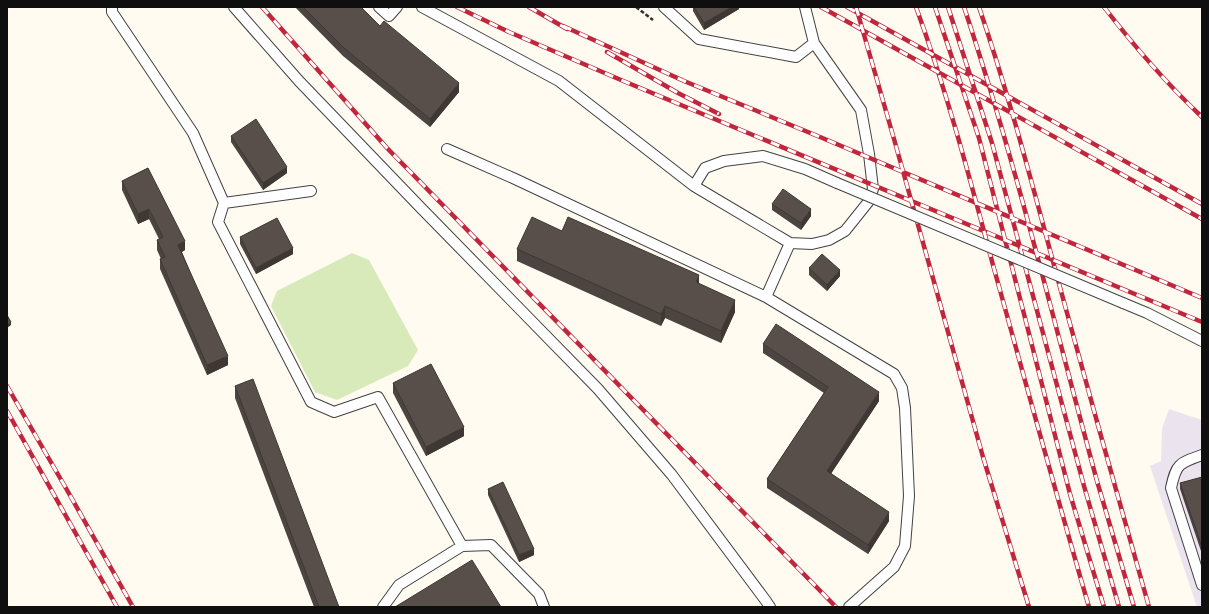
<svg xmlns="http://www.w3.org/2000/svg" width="1209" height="614" font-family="'Libre Baskerville',serif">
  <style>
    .industrial { fill: #ebe4ee }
    .green { fill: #d8eaba }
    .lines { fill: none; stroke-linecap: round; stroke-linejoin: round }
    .lane-casing { stroke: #424242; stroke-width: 12 }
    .path { stroke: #313131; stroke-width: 2.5; stroke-dasharray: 4 2; stroke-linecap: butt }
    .lane { stroke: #fff; stroke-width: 10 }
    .rail-casing { stroke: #c1263d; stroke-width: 4.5 }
    .rail { stroke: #fff; stroke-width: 3; stroke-dasharray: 9; stroke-linecap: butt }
    .lane-bridge-casing { stroke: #424242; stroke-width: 12; stroke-linecap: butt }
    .lane-bridge { stroke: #fff; stroke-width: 10 }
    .wall { fill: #4c4440 }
    .shaded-wall { fill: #3e3734 }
    .building { fill: #584f4b; stroke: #3e3734 }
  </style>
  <rect width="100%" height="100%" fill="#fffbf1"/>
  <!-- industrial -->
  <path class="industrial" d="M 1169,409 L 1202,420 L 1202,607 L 1197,607 L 1150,466 L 1161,461 L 1162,429 Z"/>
  <!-- green -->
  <path class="green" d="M 352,253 L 369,260 L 418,350 L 408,366 L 337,400 L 315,392 L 271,306 L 277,291 Z"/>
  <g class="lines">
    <defs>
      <path id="lane" d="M 112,7 L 112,12 L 193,133 L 224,203
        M 234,7 L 299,81 L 420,207 L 598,389 L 672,475 L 766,601 L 770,607
        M 379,7 L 389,16 L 397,7
        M 422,7 L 559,81 L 694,186
        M 664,7 L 699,39 L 796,57 L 814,43
        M 805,7 L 814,43 L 861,110 L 869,154 L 873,189 L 869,201 L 845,231 L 829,240 L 812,244 L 790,243 L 766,297 L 894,374 L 902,388 L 905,408 L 909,496 L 905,546 L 894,567 L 849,607
        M 447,149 L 513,178 L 766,297
        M 311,191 L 224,203 L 218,222 L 311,402 L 334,412 L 378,397 L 462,546
        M 790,243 L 694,186 L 705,168 L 724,161 L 763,156 L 805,169 L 837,183
        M 1123,303 L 1147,313 L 1202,341
        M 1202,455 C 1179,463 1176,464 1171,488 L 1202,585
        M 383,607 L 399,585 L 462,546 L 491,545 L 539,594 L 544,607"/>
    </defs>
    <!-- lane casing -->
    <use href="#lane" class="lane-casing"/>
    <!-- path -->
    <path class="path" d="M 636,7 L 653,20"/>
    <!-- lane -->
    <use href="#lane" class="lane"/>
    <defs>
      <path id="rail" d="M 262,7 L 387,148 L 836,607
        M 457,7 L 509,32 L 621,80 L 1202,322
        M 529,7 L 567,29
        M 821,7 L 1202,219
        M 847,7 L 1202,204
        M 856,7 L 894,139 L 983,457 L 1029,607
        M 916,7 C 947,92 970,179 993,265 C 1025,380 1056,494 1089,607
        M 935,7 L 979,138 L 1070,494 L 1104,607
        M 948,7 L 992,143 L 1084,486 L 1119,607
        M 964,7 C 1016,163 1054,323 1097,481 C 1109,523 1122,565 1134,607
        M 979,7 C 1012,104 1037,203 1064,302 C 1092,404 1120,505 1149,607
        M 1104,7 C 1134,46 1166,83 1202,117
        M 563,26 L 684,81 L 820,137 L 1202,298
        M 607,52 L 678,93 L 719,114
        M 7,386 L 67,490 L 133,607
        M 7,411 L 117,607"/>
    </defs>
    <!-- rail casing -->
    <use href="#rail" class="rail-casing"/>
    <!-- rail -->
    <use href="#rail" class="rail"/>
    <defs>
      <path id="lane-bridge" d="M 837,183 L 1123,303"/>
    </defs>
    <!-- lane-bridge casing -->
    <use href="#lane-bridge" class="lane-bridge-casing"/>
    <!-- lane-bridge -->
    <use href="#lane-bridge" class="lane-bridge"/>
  </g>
  <!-- wall -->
  <path class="wall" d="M 295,7 L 361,7 L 380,26 L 459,92 L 430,127 L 343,56 Z
    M 693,7 L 739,7 L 739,9 L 704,30 L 693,11 Z
    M 231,136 L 287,173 L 263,190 L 231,142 Z
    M 148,168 L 185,250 L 182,252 L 228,365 L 207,375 L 160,269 L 160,259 L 161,259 L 157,250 L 157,240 L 159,239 L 149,219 L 138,224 L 122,190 L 122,181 Z
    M 772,204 L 811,216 L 801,230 L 772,210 Z
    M 562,231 L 699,284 L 735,312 L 721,343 L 665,318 L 661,326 L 517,261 L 517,249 Z
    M 240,237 L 293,254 L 256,274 L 240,244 Z
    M 809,268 L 840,276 L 827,291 L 809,275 Z
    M 763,344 L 879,401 L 831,473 L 889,521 L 868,554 L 767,488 L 767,479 L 824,393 L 763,353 Z
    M 393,383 L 464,436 L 426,456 L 393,393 Z
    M 235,386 L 339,607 L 314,607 L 235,398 Z
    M 1202,477 L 1202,554 L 1180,489 L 1180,483 Z
    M 488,489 L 534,555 L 519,562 L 488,495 Z"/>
  <!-- shaded-wall -->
  <path class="shaded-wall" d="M 732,7 L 739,7 L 739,9 L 704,30 L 704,23 Z
    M 459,83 L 459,92 L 430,127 L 430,119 Z
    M 287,167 L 287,173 L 263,190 L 263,183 Z
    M 149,209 L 149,219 L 138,224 L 138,214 Z
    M 811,209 L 811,216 L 801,230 L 801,223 Z
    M 185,241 L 185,250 L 178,254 L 178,245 Z
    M 293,248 L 293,254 L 256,274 L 256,268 Z
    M 840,270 L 840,276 L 827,291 L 827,285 Z
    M 699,275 L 699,287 L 696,282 Z
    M 735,300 L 735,312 L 721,343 L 721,331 Z
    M 665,306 L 665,318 L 661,326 L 661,314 Z
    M 11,322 L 11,325 L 7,328 L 7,325 Z
    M 228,356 L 228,365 L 207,375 L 207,365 Z
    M 879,392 L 879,401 L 827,480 L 827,471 Z
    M 464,427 L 464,436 L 426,456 L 426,447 Z
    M 889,512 L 889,521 L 868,554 L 868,545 Z
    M 534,549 L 534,555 L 519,562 L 519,555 Z"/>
  <!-- building -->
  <path class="building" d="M 303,7 L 361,7 L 380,26 L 384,21 L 459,83 L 430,119 L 343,47 Z
    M 694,7 L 732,7 L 704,23 Z
    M 256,119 L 287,167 L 263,183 L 231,136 Z
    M 148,168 L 185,241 L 178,245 L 228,356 L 207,365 L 160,259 L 165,257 L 157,240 L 163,237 L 149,209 L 138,214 L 122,181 Z
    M 783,189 L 811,209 L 801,223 L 772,204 Z
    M 532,217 L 562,231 L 568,217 L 699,275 L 696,282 L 735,300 L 721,331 L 665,306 L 661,314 L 517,249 Z
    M 277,218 L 293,248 L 256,268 L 240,237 Z
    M 822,254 L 840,270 L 827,285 L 809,268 Z
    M 7,315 L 11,322 L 7,325 Z
    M 776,324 L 879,392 L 827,471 L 889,512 L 868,545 L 767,479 L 828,387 L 763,344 Z
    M 431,364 L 464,427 L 426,447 L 393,383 Z
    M 253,379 L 339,607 L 319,607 L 235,386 Z
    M 1202,477 L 1202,547 L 1180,483 Z
    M 503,482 L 534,549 L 519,555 L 488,489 Z
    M 472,560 L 501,607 L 395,607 Z"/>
  <!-- border -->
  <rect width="1209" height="614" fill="none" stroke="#0f0f0f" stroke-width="16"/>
</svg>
